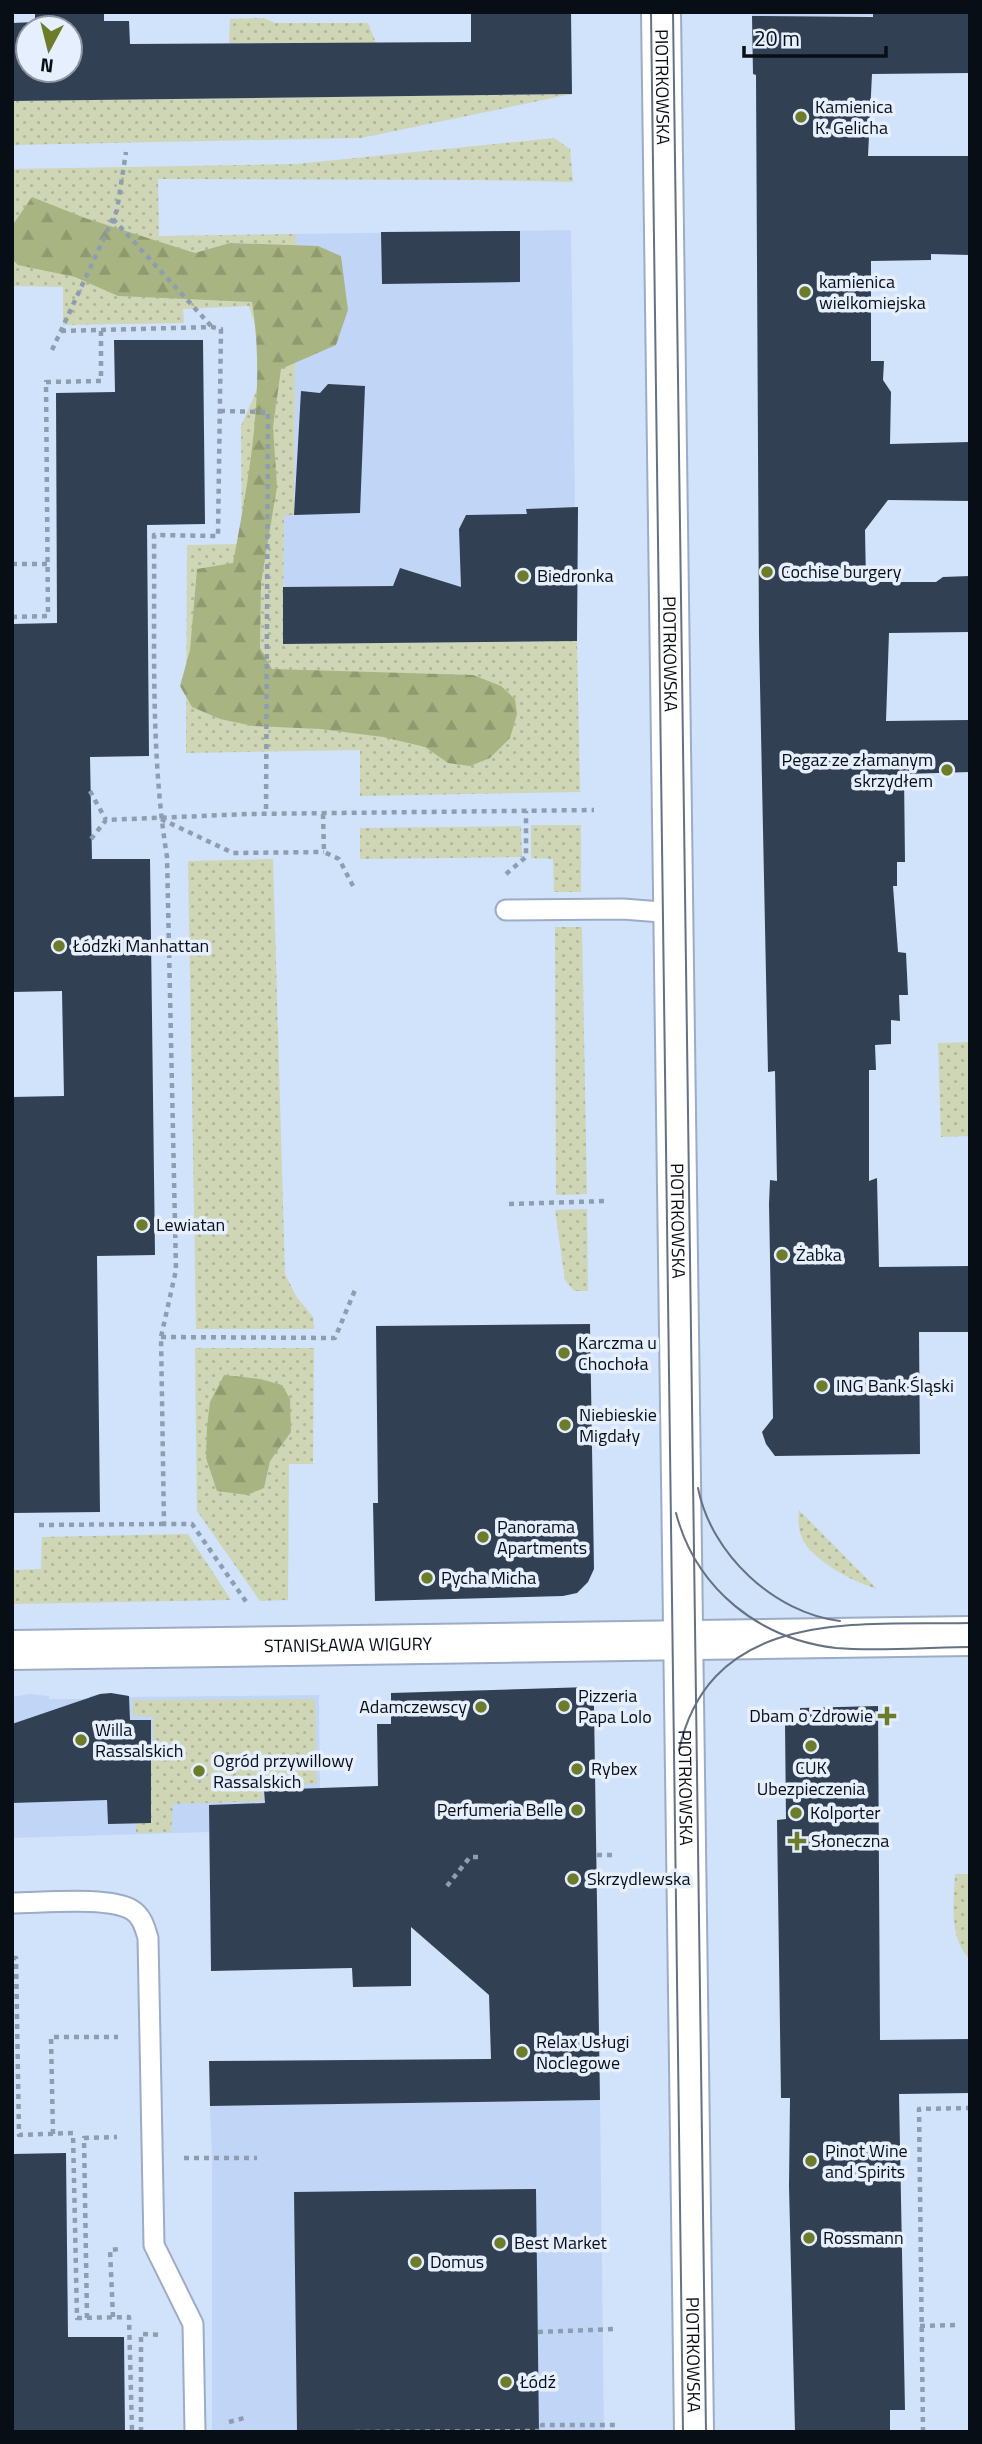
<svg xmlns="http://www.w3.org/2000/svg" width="982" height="2444" font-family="'Titillium Web',sans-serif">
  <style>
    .built { fill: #c1d6f6 }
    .grass { fill: url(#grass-dots) }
    .forest { fill: url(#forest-firs) }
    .building { fill: #324054; fill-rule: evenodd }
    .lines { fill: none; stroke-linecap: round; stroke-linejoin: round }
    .service-casing { stroke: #9cacc4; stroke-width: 23 }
    .tertiary-casing { stroke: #9cacc4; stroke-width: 42 }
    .path { stroke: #8f9db0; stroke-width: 4.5; stroke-dasharray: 5 5; stroke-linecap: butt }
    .service { stroke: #fff; stroke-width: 19 }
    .tertiary { stroke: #fff; stroke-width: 38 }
    .tram { stroke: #667181; stroke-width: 2 }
    .poi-dot { fill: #6c7c2a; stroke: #e5effe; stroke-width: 2.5 }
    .labels { text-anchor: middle; stroke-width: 7; stroke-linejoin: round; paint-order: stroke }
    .street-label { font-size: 18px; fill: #080e16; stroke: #e5effe }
    .poi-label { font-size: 18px; fill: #080e16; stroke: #e5effe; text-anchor: start }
  </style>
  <defs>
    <pattern id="grass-dots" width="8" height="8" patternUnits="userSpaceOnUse" patternTransform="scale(1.75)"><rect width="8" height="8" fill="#ced6b6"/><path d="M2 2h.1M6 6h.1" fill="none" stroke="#afb69c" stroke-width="1.8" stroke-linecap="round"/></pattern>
    <pattern id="forest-firs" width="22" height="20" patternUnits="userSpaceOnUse" patternTransform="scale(1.75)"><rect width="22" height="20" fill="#a8b582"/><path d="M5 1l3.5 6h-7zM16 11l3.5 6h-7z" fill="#8f9a70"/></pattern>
  </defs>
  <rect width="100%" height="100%" fill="#d1e2fb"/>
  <!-- built -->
  <path class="built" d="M 752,12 L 970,12 L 970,15 L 752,17 Z
    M 571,230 L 577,641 L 283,644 L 284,514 L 294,514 L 296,234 Z
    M 104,1693 L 124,1697 L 319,1695 L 320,1788 L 210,1866 L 209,1832 L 12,1838 L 12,1697 L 29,1694 L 49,1696 L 49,1699 L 89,1699 L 90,1696 Z
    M 600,2100 L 604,2432 L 212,2432 L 212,2158 L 210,2106 Z"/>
  <!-- grass -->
  <path class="grass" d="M 264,18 L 275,23 L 368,23 L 376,43 L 229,43 L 230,19 Z
    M 572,94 L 361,138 L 12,145 L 12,101 Z
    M 554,138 L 570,149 L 573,182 L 479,180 L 158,179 L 159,236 L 296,234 L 294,515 L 284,515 L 283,644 L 577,641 L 580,792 L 360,796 L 360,750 L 186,753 L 187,545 L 242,544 L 241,426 L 262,378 L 265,355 L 249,306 L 183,309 L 184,323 L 63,325 L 63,287 L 12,286 L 12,169 L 296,164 Z
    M 531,825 L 581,825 L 581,892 L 554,892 L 553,859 L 531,858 Z
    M 521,826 L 522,857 L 360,859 L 360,828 Z
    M 273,859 L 285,1274 L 296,1296 L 313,1317 L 314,1329 L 196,1329 L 188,861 Z
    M 555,927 L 582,927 L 587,1194 L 556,1195 Z
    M 970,1042 L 970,1136 L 941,1137 L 938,1043 Z
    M 587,1209 L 588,1291 L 574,1291 L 565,1280 L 555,1210 Z
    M 195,1348 L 314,1348 L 313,1464 L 289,1464 L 288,1600 L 260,1601 L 197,1511 Z
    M 799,1510 L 877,1589 C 854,1582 817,1563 804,1542 C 798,1531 798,1521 799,1510 Z
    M 188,1534 L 231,1600 L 12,1604 L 12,1570 L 41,1569 L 42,1537 Z
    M 315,1699 L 317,1784 L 262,1786 L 263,1801 L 173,1804 L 171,1832 L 136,1833 L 133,1763 L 153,1762 L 153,1717 L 133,1715 L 133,1700 Z
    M 955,1874 L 970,1874 L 970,1960 C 948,1936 954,1904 955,1874 Z"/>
  <!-- forest -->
  <path class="forest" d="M 32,197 L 85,218 L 195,253 L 230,243 L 318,246 L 341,256 L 348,310 L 336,345 L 281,369 L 273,427 L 277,487 L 261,583 L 260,648 L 272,669 L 473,675 L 501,686 L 515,699 L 517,714 L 510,738 L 490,758 L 470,766 L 448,763 L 425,747 L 383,737 L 320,729 L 253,726 L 220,719 L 192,707 L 180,686 L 190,650 L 197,569 L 233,563 C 249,477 266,389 252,302 L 118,296 L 75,277 L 18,265 L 12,259 L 12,226 Z
    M 224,1375 L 260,1379 L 282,1385 L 290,1399 L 291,1432 L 270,1461 L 264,1488 L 247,1495 L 217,1491 L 206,1458 L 207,1427 L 210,1402 Z"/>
  <!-- building -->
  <path class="building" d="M 35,12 L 104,12 L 104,21 L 129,21 L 130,44 L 471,42 L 471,12 L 571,12 L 572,94 L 12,101 L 12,23 L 35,22 ZM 28,28 L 70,28 L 70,70 L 28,70 Z
    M 873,12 L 970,12 L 970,73 L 872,74 L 868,156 L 970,156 L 970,255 L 931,254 L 931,260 L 871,261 L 871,361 L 884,361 L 883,380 L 891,392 L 890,444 L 970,442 L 970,501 L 888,500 L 865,530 L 866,582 L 936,582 L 943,577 L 970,576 L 970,632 L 889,633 L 886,721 L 970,720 L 970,772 L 904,774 L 905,862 L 897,862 L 897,886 L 893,886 L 898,952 L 906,953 L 908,995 L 899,995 L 900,1021 L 891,1020 L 891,1044 L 875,1045 L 876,1070 L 869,1070 L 869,1181 L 877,1178 L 879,1267 L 970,1266 L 970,1332 L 919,1332 L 920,1454 L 775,1456 L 766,1444 L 762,1432 L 773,1418 L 769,1204 L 770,1180 L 777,1181 L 775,1071 L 768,1072 L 759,636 L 756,75 L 753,74 L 752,16 L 873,17 Z
    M 520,231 L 520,282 L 382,284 L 381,232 Z
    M 114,340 L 203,340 L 205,524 L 147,525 L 149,756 L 90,757 L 92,859 L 150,859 L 155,1255 L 97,1256 L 100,1512 L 12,1513 L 12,1097 L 64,1096 L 62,991 L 12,992 L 12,624 L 57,623 L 56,393 L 115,392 Z
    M 328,384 L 365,386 L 360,513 L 294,515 L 301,391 L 320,393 Z
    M 578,507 L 577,641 L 283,644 L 283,587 L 393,586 L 400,568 L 461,587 L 459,529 L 466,515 L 527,514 L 526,509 Z
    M 590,1324 L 594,1569 L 588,1582 L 577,1593 L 563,1596 L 375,1601 L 373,1503 L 378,1503 L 376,1326 Z
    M 589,1687 L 589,1703 L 594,1706 L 600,2100 L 210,2106 L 209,2061 L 491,2059 L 489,1995 L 411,1927 L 411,1986 L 353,1987 L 352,1968 L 211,1971 L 209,1805 L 265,1803 L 264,1790 L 378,1786 L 377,1724 L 391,1724 L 391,1693 Z
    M 111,1693 L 129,1696 L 130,1720 L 151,1720 L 151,1823 L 108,1824 L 107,1800 L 12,1803 L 12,1724 L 100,1694 Z
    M 878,1706 L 880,2040 L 970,2039 L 970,2093 L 899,2094 L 905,2410 L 890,2410 L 890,2432 L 795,2432 L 789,2186 L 790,2098 L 781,2098 L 777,1820 L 786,1819 L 785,1723 L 800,1723 L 800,1708 Z
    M 66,2153 L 68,2337 L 124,2337 L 125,2432 L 12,2432 L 12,2154 Z
    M 536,2189 L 539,2432 L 297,2432 L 294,2192 Z"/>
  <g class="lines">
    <defs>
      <path id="service" d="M 506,910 L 623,909 L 674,913
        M 12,1903 C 42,1903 109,1896 132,1910 C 142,1916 145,1928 148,1938 L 154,2245 L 193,2324 L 195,2432"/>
      <g id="tertiary">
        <path id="s1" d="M 661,12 L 694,2432"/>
        <path id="s2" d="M 12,1650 L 970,1636"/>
      </g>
    </defs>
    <!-- service casing -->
    <use href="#service" class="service-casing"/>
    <!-- tertiary casing -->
    <use href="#tertiary" class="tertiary-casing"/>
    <!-- path -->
    <path class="path" d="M 113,219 L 212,327
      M 61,331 L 212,327 L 221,329 L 218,536 L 154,535 C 155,642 150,751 167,857 L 176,1270 L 161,1337 L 164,1524 L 192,1524 L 247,1603
      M 52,350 L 117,210 L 126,152
      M 220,411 L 268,412 L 266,814
      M 12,564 L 47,564
      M 12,617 L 48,616 L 46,382 L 101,381 L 101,331
      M 90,791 L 106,820
      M 323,814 L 324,852 L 339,859 L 354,888
      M 161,819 L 233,853 L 324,852
      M 91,839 L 106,820 L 248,814 L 594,810
      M 506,874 L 526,857 L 526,811
      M 509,1204 L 607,1201
      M 161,1337 L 335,1338 L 355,1290
      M 39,1525 L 164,1524
      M 597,1855 L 612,1855
      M 447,1886 L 470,1857 L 480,1857
      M 12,1958 L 16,1958 L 19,2135 L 73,2133 L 77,2318 L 129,2317 L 132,2432
      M 53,2134 L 51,2037 L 118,2037
      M 184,2158 L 257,2158
      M 113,2317 L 110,2250 L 119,2249
      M 87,2318 L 84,2138 L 117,2137
      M 920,2326 L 955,2325
      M 538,2332 L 616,2329
      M 229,2422 L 248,2417
      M 141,2432 L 141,2334 L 161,2335
      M 355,2432 L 539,2431 L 542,2430 L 542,2425 L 617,2425
      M 923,2432 L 919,2109 L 970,2108"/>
    <!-- service -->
    <use href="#service" class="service"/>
    <!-- tertiary -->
    <use href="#tertiary" class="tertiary"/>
    <!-- tram -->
    <path class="tram" d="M 651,12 L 683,2432
      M 673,12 L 706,2432
      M 698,1488 C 711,1554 774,1613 840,1621
      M 676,1513 C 696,1589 759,1639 836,1648 C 879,1652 927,1647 970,1647
      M 679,1750 C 711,1607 857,1625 970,1623"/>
  </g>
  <!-- markers -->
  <g class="poi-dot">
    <circle cx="801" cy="117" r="7"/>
    <circle cx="805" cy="292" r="7"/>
    <circle cx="767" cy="572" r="7"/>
    <circle cx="523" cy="576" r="7"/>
    <circle cx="947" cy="770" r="7"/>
    <circle cx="59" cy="946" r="7"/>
    <circle cx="142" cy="1225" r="7"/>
    <circle cx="782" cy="1255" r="7"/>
    <circle cx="564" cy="1353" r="7"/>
    <circle cx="822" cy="1386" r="7"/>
    <circle cx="565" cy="1425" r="7"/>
    <circle cx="483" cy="1537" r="7"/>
    <circle cx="427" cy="1578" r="7"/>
    <circle cx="564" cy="1706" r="7"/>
    <circle cx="481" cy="1707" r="7"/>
    <path d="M883.5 1705.5h7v7h7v7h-7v7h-7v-7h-7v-7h7z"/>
    <circle cx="81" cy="1740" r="7"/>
    <circle cx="811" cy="1746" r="7"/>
    <circle cx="577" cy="1769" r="7"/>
    <circle cx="199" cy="1771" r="7"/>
    <circle cx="577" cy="1810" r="7"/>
    <circle cx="796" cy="1813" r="7"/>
    <path d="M793.5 1830.5h7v7h7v7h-7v7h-7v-7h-7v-7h7z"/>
    <circle cx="573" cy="1879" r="7"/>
    <circle cx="522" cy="2052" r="7"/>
    <circle cx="811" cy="2161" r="7"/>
    <circle cx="809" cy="2238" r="7"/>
    <circle cx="500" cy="2243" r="7"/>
    <circle cx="416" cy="2262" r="7"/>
    <circle cx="506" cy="2382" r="7"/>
  </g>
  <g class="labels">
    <!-- street labels -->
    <g class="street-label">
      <text dy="6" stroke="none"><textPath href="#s1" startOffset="75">PIOTRKOWSKA</textPath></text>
      <text dy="6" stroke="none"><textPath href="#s1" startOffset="642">PIOTRKOWSKA</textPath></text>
      <text dy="6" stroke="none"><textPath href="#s1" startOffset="1209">PIOTRKOWSKA</textPath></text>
      <text dy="6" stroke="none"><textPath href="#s2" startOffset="336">STANISŁAWA WIGURY</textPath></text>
      <text dy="6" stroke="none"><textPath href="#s1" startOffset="1776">PIOTRKOWSKA</textPath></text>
      <text dy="6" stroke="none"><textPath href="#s1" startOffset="2343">PIOTRKOWSKA</textPath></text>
    </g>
    <!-- poi labels -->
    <g class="poi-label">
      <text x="815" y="113">Kamienica<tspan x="815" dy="21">K. Gelicha</tspan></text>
      <text x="819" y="288">kamienica<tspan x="819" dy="21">wielkomiejska</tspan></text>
      <text x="781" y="578">Cochise burgery</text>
      <text x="537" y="582">Biedronka</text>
      <text x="933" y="766" text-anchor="end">Pegaz ze złamanym<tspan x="933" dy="21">skrzydłem</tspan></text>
      <text x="73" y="952">Łódzki Manhattan</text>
      <text x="156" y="1231">Lewiatan</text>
      <text x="796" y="1261">Żabka</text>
      <text x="578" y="1349">Karczma u<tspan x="578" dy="21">Chochoła</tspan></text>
      <text x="836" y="1392">ING Bank Śląski</text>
      <text x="579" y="1421">Niebieskie<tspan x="579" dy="21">Migdały</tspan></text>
      <text x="497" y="1533">Panorama<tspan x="497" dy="21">Apartments</tspan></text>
      <text x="441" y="1584">Pycha Micha</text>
      <text x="578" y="1702">Pizzeria<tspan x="578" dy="21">Papa Lolo</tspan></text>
      <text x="467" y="1713" text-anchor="end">Adamczewscy</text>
      <text x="873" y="1722" text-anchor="end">Dbam o Zdrowie</text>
      <text x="95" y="1736">Willa<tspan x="95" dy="21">Rassalskich</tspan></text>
      <text x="213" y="1767">Ogród przywillowy<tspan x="213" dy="21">Rassalskich</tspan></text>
      <text x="811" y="1774" text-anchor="middle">CUK<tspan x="811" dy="21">Ubezpieczenia</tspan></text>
      <text x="591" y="1775">Rybex</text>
      <text x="563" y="1816" text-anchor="end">Perfumeria Belle</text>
      <text x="810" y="1819">Kolporter</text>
      <text x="811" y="1847">Słoneczna</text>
      <text x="587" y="1885">Skrzydlewska</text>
      <text x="536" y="2048">Relax Usługi<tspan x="536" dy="21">Noclegowe</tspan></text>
      <text x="825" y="2157">Pinot Wine<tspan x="825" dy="21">and Spirits</tspan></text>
      <text x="823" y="2244">Rossmann</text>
      <text x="514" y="2249">Best Market</text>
      <text x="430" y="2268">Domus</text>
      <text x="520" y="2388">Łódź</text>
    </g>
  </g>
  <!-- border -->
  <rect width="982" height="2444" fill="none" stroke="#080e16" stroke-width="28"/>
  <!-- north arrow -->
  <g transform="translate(49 49) rotate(187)"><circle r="33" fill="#e5effe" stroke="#8d95a1" stroke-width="2"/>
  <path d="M0-5L12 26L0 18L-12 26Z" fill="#6c7c2a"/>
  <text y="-10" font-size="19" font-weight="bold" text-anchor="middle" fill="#080e16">N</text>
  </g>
  <!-- scale -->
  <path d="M744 46v10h142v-10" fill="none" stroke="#080e16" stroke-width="3.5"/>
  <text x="754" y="46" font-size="21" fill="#080e16" stroke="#e5effe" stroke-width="5" paint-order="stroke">20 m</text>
</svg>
